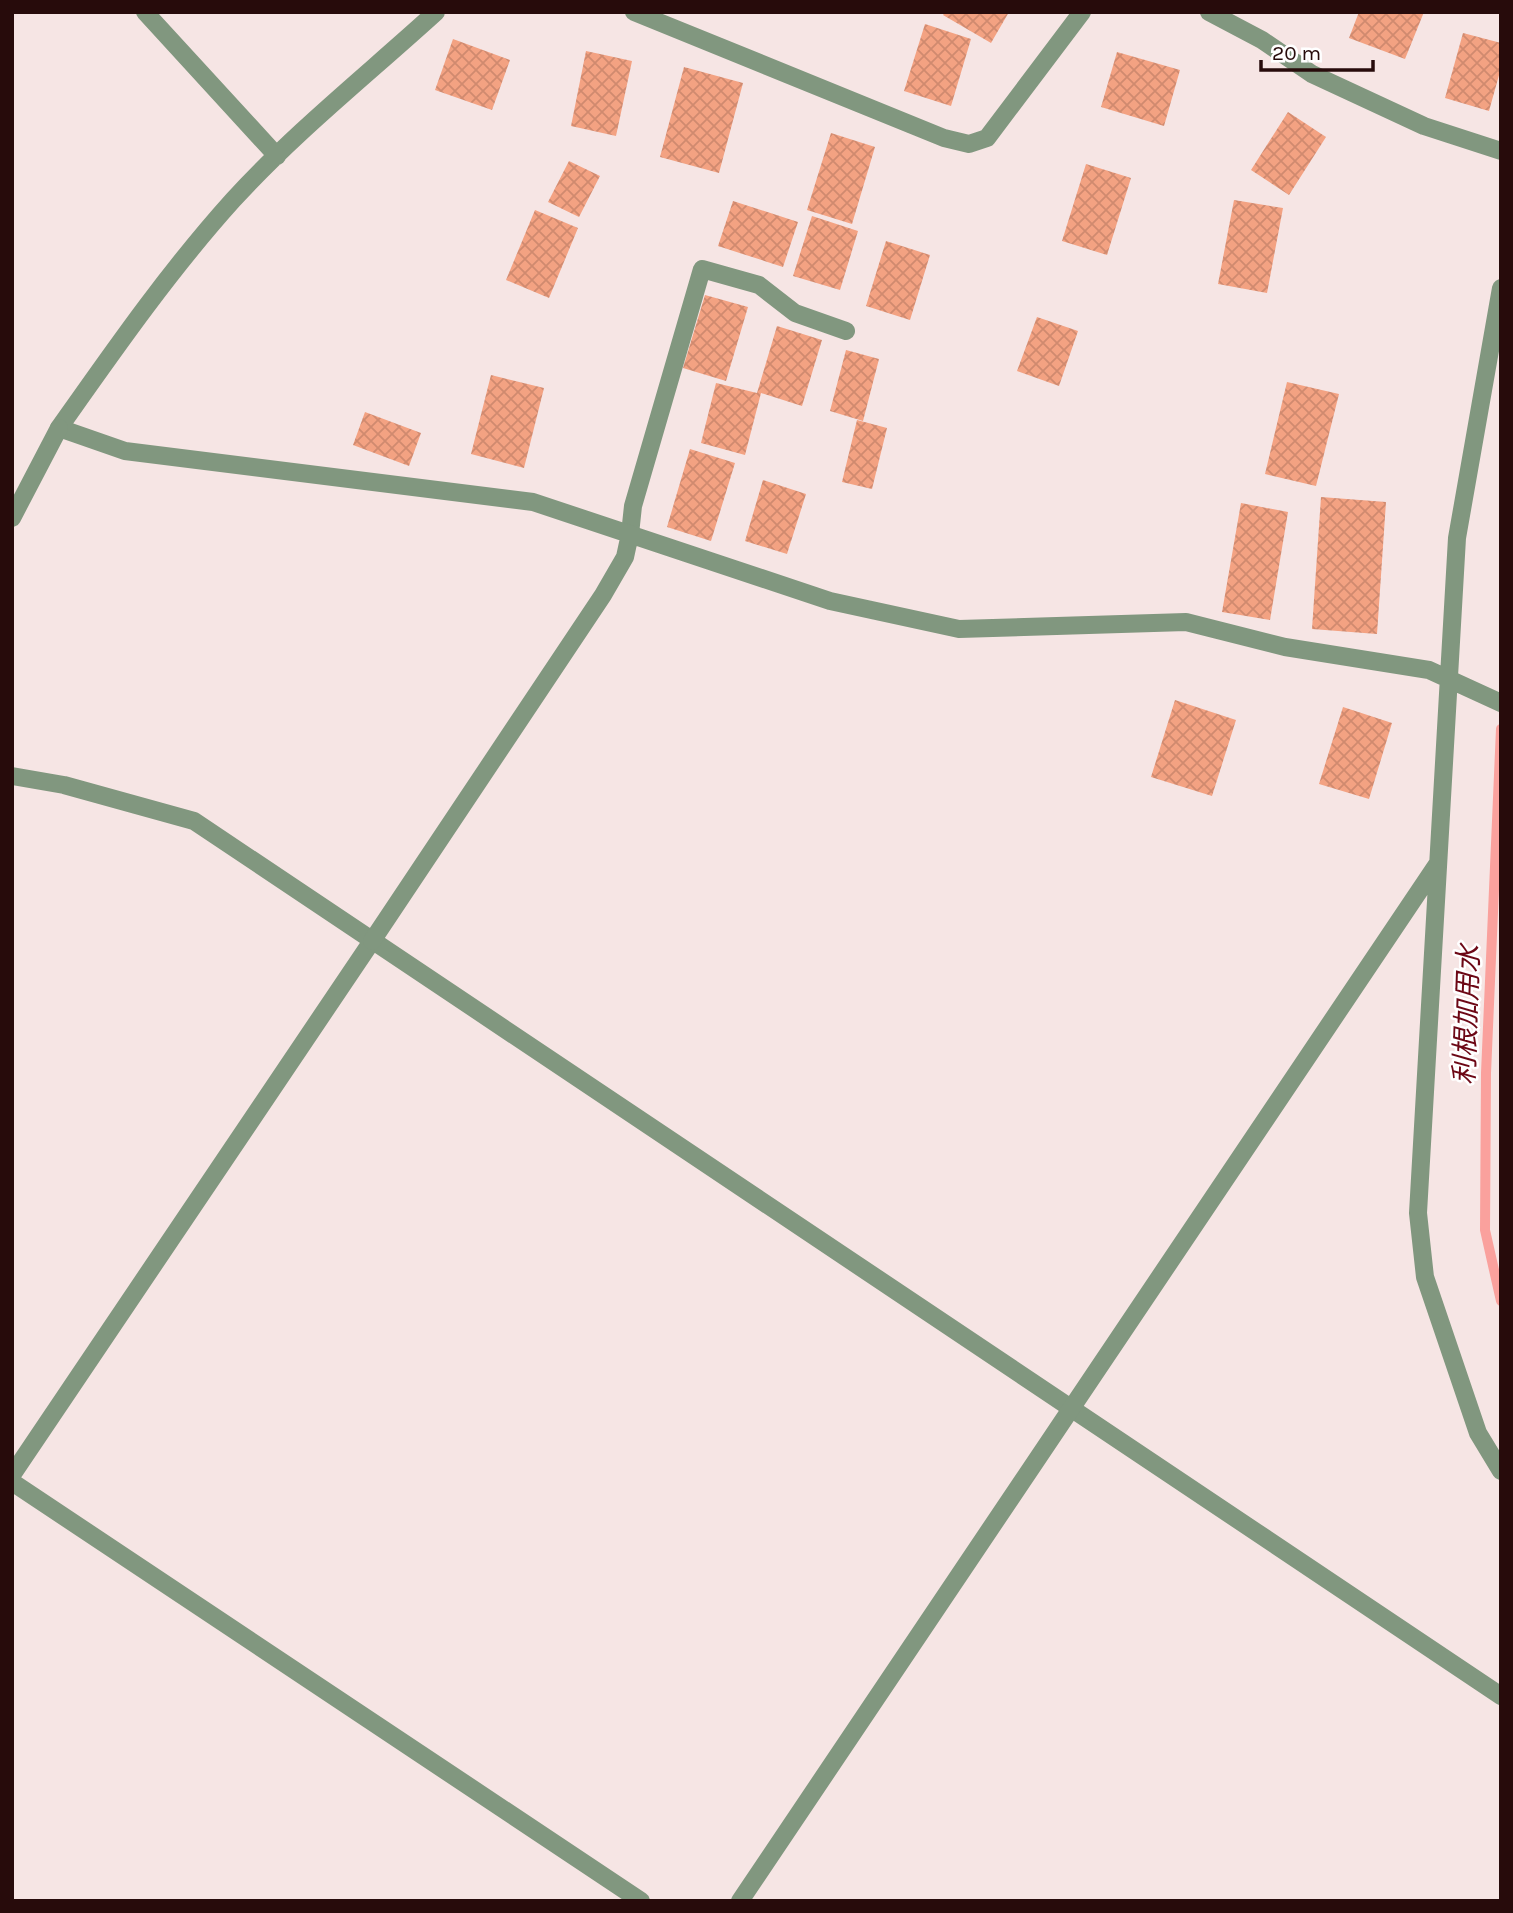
<svg xmlns="http://www.w3.org/2000/svg" width="1513" height="1913" font-family="Karla,'Noto Sans JP',sans-serif">
  <style>
    .lines { fill: none; stroke-linecap: round; stroke-linejoin: round }
    .stream { stroke: #faa19d; stroke-width: 10 }
    .building { fill: url(#building-cross-hatch) }
    .service { stroke: #81977f; stroke-width: 18 }
    .minor { stroke: #81977f; stroke-width: 18 }
    .tertiary { stroke: #81977f; stroke-width: 18 }
    .labels { text-anchor: middle; stroke-width: 5; stroke-linejoin: round; paint-order: stroke }
    .water-label { font-size: 28px; font-style: italic; fill: #6c0715; stroke: #fff }
  </style>
  <defs>
    <pattern id="building-cross-hatch" width="8" height="8" patternUnits="userSpaceOnUse" patternTransform="scale(1.75)"><rect width="8" height="8" fill="#f3a282"/><path d="M0 0l8 8M0 8l8-8" fill="none" stroke="#d08a6f"/></pattern>
  </defs>
  <rect width="100%" height="100%" fill="#f6e5e4"/>
  <g class="lines">
    <!-- stream -->
    <path class="stream" d="M 1501,729 L 1486,1073 L 1485,1230 L 1501,1301"/>
  </g>
  <!-- building -->
  <path class="building" d="M 945,12 L 1009,12 L 991,43 L 943,15 Z
    M 1359,12 L 1424,12 L 1405,59 L 1349,38 Z
    M 925,24 L 971,39 L 951,106 L 904,91 Z
    M 1463,33 L 1501,43 L 1501,68 L 1489,111 L 1445,98 Z
    M 453,39 L 510,60 L 492,110 L 435,90 Z
    M 586,51 L 632,61 L 616,136 L 571,126 Z
    M 1117,52 L 1180,70 L 1164,126 L 1101,107 Z
    M 684,67 L 743,83 L 719,173 L 660,157 Z
    M 1288,112 L 1326,137 L 1289,195 L 1251,170 Z
    M 831,133 L 875,147 L 852,224 L 807,210 Z
    M 569,161 L 600,176 L 579,217 L 548,202 Z
    M 1086,164 L 1131,178 L 1107,255 L 1062,241 Z
    M 1234,200 L 1283,208 L 1267,293 L 1218,284 Z
    M 733,201 L 798,222 L 783,267 L 718,246 Z
    M 535,210 L 578,228 L 549,298 L 506,280 Z
    M 812,216 L 858,231 L 840,290 L 793,276 Z
    M 886,241 L 930,255 L 910,320 L 866,306 Z
    M 705,295 L 748,307 L 726,381 L 683,368 Z
    M 1037,317 L 1078,331 L 1059,386 L 1017,371 Z
    M 777,326 L 822,340 L 802,406 L 761,393 L 745,455 L 701,443 L 716,383 L 757,393 Z
    M 846,350 L 879,359 L 863,421 L 830,411 Z
    M 491,375 L 544,388 L 524,468 L 471,454 Z
    M 1287,382 L 1339,394 L 1316,486 L 1265,474 Z
    M 365,412 L 421,433 L 409,466 L 353,445 Z
    M 857,420 L 887,428 L 872,489 L 842,482 Z
    M 690,449 L 735,463 L 711,541 L 667,527 Z
    M 763,480 L 806,494 L 787,554 L 745,541 Z
    M 1321,497 L 1386,502 L 1377,634 L 1312,629 Z
    M 1241,503 L 1288,512 L 1270,620 L 1222,612 Z
    M 1175,700 L 1236,720 L 1212,796 L 1151,777 Z
    M 1343,707 L 1392,723 L 1369,799 L 1319,784 Z"/>
  <g class="lines">
    <!-- service -->
    <path class="service" d="M 634,12 L 944,138 L 969,144 L 987,138 L 1082,12
      M 1209,12 L 1262,40 L 1312,74 L 1424,126 L 1501,151
      M 630,534 L 633,506 L 702,269 L 759,285 L 795,313 L 846,331
      M 12,776 L 64,785 L 194,821 L 1501,1696
      M 12,1475 L 372,941
      M 12,1482 L 641,1901"/>
    <!-- minor -->
    <path class="minor" d="M 145,12 L 277,156
      M 436,12 C 368,74 295,132 233,200 C 169,271 114,350 59,428 L 125,451 L 533,502 L 830,601 L 959,629 L 1186,622 L 1285,647 L 1429,670 L 1501,703
      M 1501,288 L 1457,538 L 1418,1213 L 1425,1277 L 1478,1433 L 1501,1471
      M 372,941 L 603,595 L 625,557 L 630,534
      M 740,1901 L 1438,863"/>
    <!-- tertiary -->
    <path class="tertiary" d="M 12,518 L 59,428"/>
  </g>
  <g class="labels">
    <!-- water labels -->
    <g class="water-label">
      <text transform="translate(1466 1015) rotate(-88)" y="10">利根加用水</text>
    </g>
  </g>
  <!-- border -->
  <rect width="1513" height="1913" fill="none" stroke="#270b0b" stroke-width="28"/>
  <!-- scale -->
  <path d="M1261 60v10h112v-10" fill="none" stroke="#270b0b" stroke-width="3.5"/>
  <text x="1272" y="60" font-size="21" fill="#270b0b" stroke="#ffffff" stroke-width="5" paint-order="stroke">20 m</text>
</svg>
